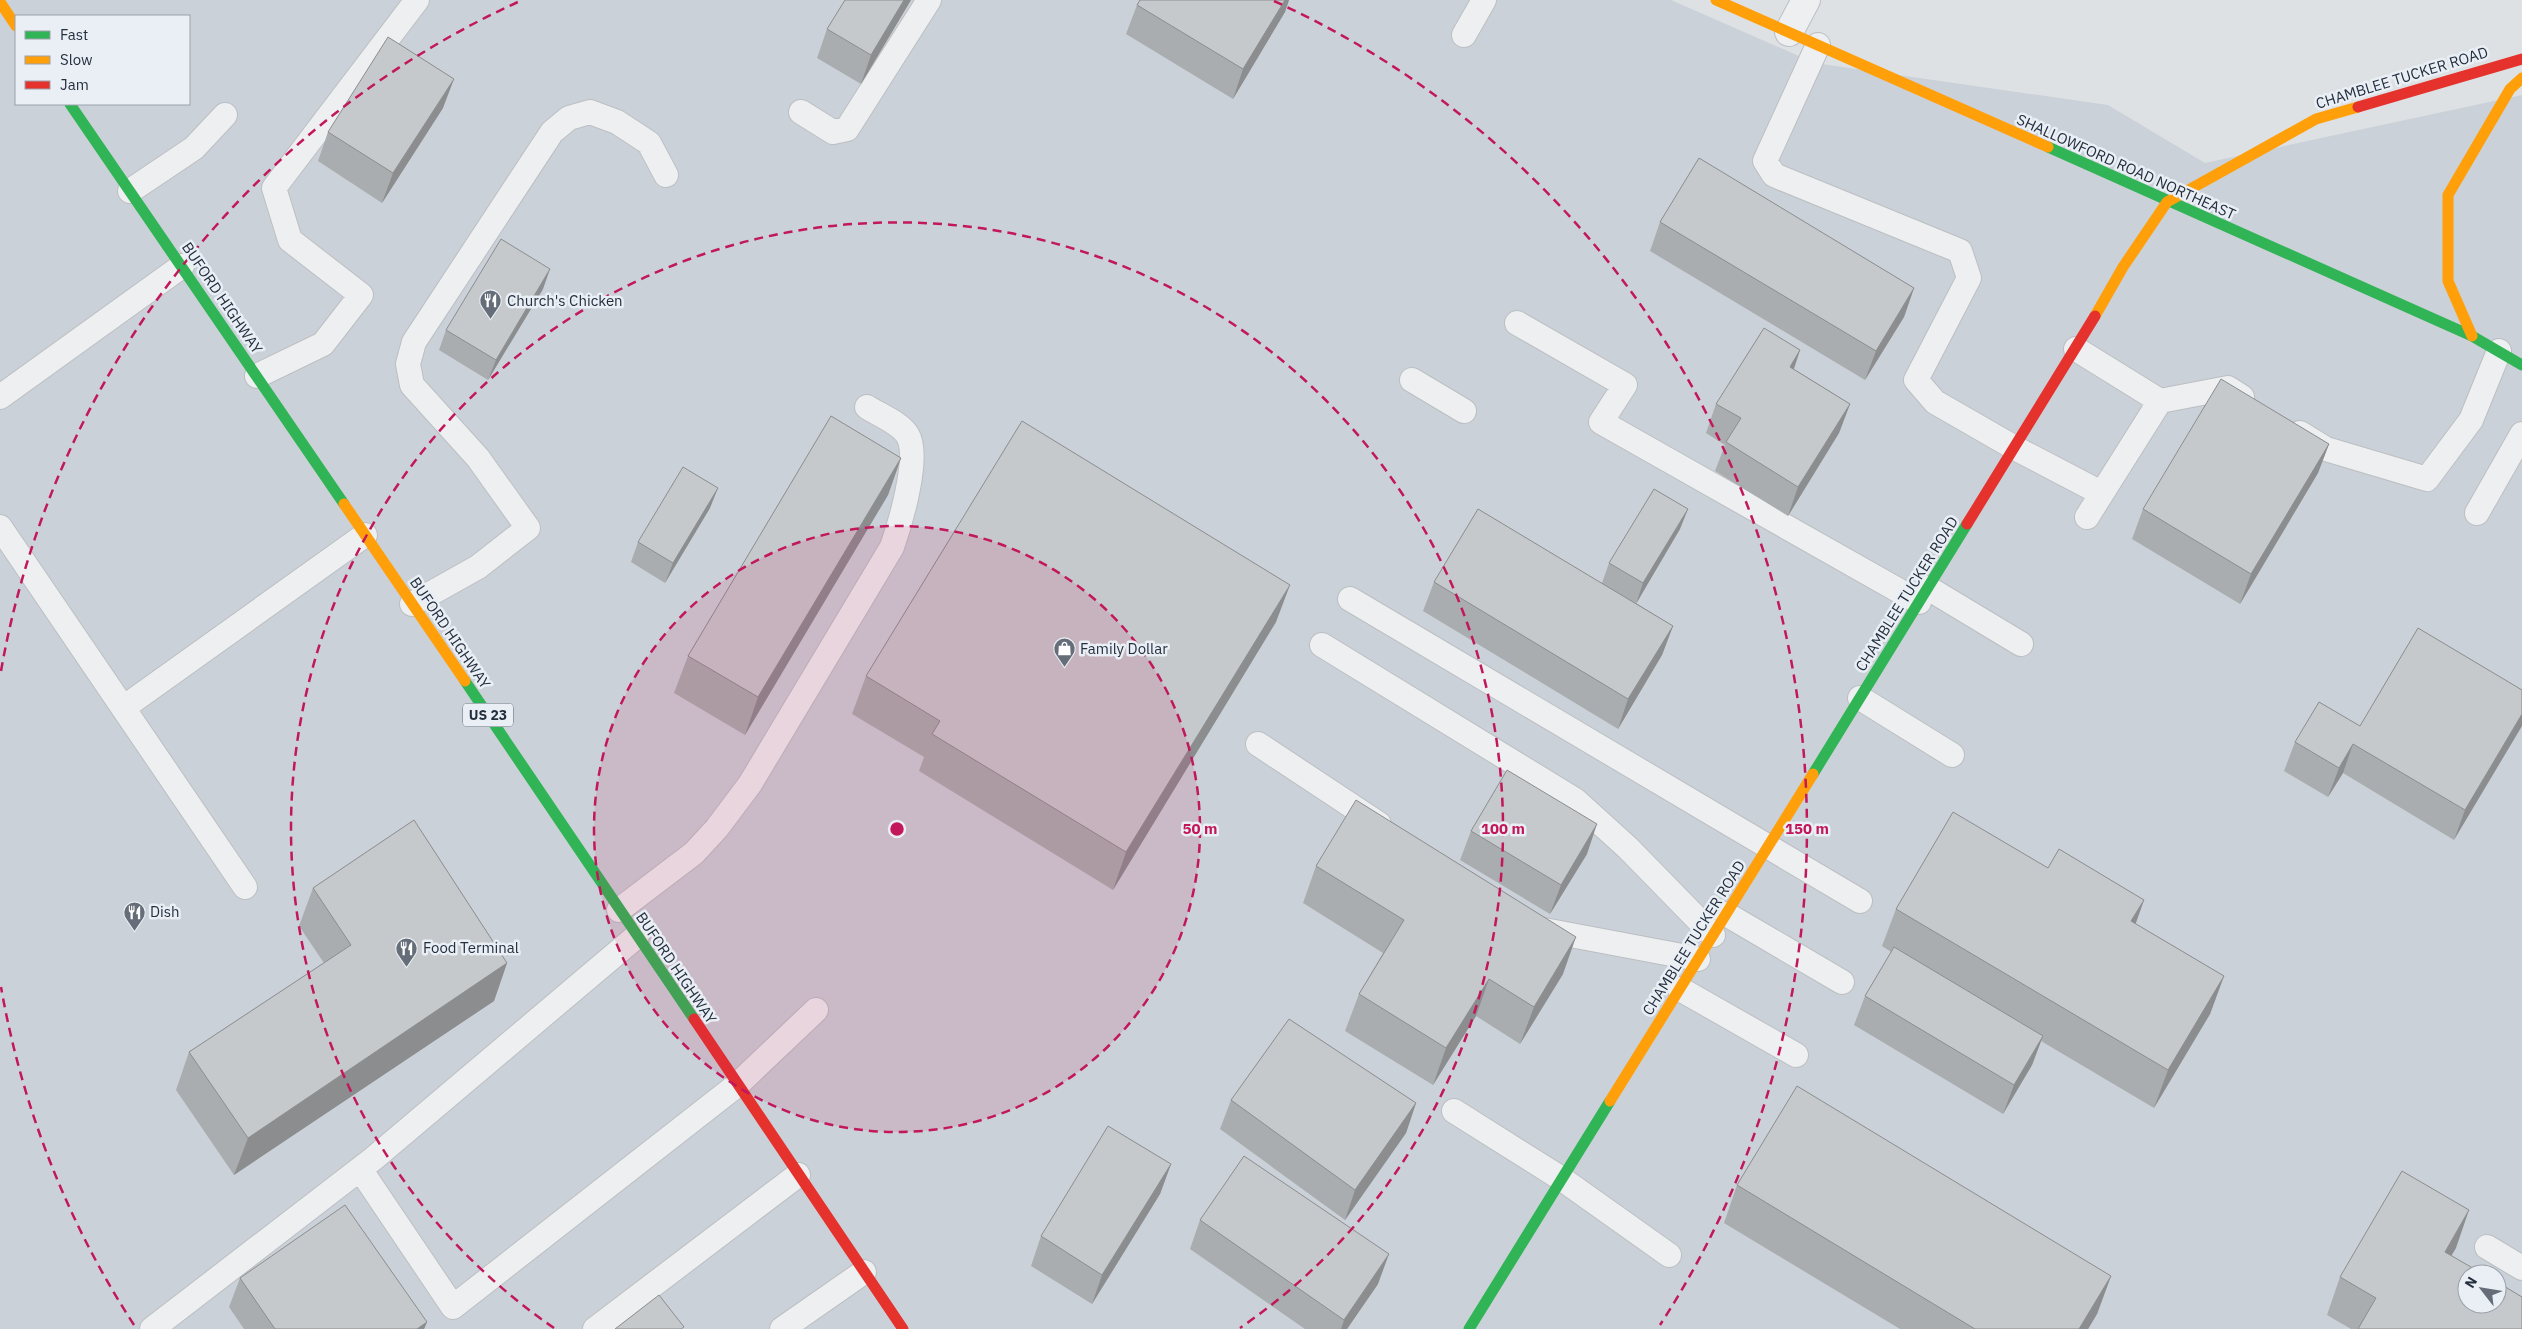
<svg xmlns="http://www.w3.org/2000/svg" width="2522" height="1329" font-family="'IBM Plex Sans',sans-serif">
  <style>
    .built { fill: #cbd1d8; fill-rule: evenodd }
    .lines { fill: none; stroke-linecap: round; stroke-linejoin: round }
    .lane-casing { stroke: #bcbfc2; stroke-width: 26 }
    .street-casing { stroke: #bcbfc2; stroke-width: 30 }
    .lane { stroke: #edeff1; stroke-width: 24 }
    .street { stroke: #edeff1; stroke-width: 28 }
    .fast { stroke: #30b455; stroke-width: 11 }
    .slow { stroke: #ff9f0a; stroke-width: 11 }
    .jam { stroke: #e5322d; stroke-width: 11 }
    .wall { fill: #aaadaf }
    .shaded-wall { fill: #8b8d8f }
    .building { fill: #c6c9cc; stroke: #8b8d8f }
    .ring { fill: none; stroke: #c2185b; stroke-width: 2.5; stroke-dasharray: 9 6 }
    .labels { text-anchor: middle; stroke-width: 5; stroke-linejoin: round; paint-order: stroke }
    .shield { fill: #eaeff5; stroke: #5f6975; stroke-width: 1 }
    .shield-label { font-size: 14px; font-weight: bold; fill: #242f3e }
    .street-label { font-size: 15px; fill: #242f3e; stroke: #eaeff5 }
    .poi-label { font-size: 15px; fill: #242f3e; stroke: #eaeff5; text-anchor: start }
    .centre { fill: #c2185b; stroke: #eaeff5; stroke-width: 2.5 }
    .ring-label { font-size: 15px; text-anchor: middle; font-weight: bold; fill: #c2185b; stroke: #eaeff5; stroke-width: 5; stroke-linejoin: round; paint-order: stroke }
  </style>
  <rect width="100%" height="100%" fill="#dee1e4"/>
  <!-- built -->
  <path class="built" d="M 0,0 L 1671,0 L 1815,63 L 2108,105 L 2205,163 L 2522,95 L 2522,1329 L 0,1329 ZM 16,16 L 189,16 L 189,104 L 16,104 ZM 2467,1274 L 2497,1274 L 2497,1304 L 2467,1304 Z"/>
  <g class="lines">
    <defs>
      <path id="lane" d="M 1464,35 L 1484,0
        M 1818,45 L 1765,161 L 1774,175 L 1960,251 L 1969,278 L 1916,380 L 1935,402 L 2015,448 L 2101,493
        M 801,112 L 833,132 L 847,129 L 929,0
        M 130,191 L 194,148 L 225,115
        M 1517,323 L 1625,385 L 1601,422 L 1919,602
        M 2076,349 L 2160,401
        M 257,376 L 323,344 L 361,295 L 290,240 L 274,188 L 417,0
        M 1412,380 L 1464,411
        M 0,397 L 182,266
        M 2300,433 L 2326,449 L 2427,479 L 2471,420 L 2499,351
        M 2477,513 L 2522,434
        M 2087,517 L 2160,401 L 2228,388 L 2242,397
        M 0,527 L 245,887
        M 1928,588 L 2021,644
        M 1350,599 L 1860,901
        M 412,604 L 478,567 L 528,528 L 478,458 L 412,385 L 408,364 L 414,342 L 552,132 L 569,118 L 590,112 L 617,122 L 649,143 L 666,175
        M 1322,645 L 1575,800 L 1628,848 L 1713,935
        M 1860,698 L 1952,755
        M 123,708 L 365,535
        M 1258,744 L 1379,824
        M 619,910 L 694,853 L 717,828 L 750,784 L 892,547 C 900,524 920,458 908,436 C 901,423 879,415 867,407
        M 1726,914 L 1842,982
        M 1544,930 L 1698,959
        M 1680,989 L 1796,1055
        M 1454,1111 L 1562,1179 L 1669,1255
        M 360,1169 L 453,1307 L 737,1085 L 816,1010
        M 2487,1247 L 2522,1268
        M 152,1329 L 373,1159 L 637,936
        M 595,1329 L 798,1175
        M 782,1329 L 864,1272"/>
      <path id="street" d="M 1789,32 L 1806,0"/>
    </defs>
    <!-- lane casing -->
    <use href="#lane" class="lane-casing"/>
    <!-- street casing -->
    <use href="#street" class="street-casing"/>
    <!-- lane -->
    <use href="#lane" class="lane"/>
    <!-- street -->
    <use href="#street" class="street"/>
    <!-- fast -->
    <path class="fast" d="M 70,104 L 344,504
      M 2048,147 L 2472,336 L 2522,365
      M 465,681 L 694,1019
      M 1813,774 L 1967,524
      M 1469,1329 L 1610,1101"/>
    <!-- slow -->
    <path class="slow" d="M 1716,0 L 2048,147
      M 0,2 L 16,26
      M 2095,316 L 2123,267 L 2167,202 L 2316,119 L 2358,107
      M 2472,336 L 2448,281 L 2448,195 L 2510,89 L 2522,78
      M 344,504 L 465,681
      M 1610,1101 L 1813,774"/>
    <!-- jam -->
    <path class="jam" d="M 2358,107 L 2522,59
      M 1967,524 L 2095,316
      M 694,1019 L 903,1329"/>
  </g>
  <!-- wall -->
  <path class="wall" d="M 911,0 L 861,84 L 817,58 L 827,29 Z
    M 1140,0 L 1289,0 L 1285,12 L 1233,99 L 1126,34 L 1137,5 Z
    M 443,108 L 382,203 L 318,161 L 328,132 Z
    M 1660,222 L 1914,288 L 1904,317 L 1865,380 L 1650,251 Z
    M 543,289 L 488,380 L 439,350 L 446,330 Z
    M 1800,350 L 1794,369 L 1850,404 L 1839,433 L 1788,516 L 1715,471 L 1725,445 L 1706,433 L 1716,404 Z
    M 2329,444 L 2318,473 L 2240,604 L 2132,539 L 2143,509 Z
    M 901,458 L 888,495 L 745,735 L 674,693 L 688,656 Z
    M 710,508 L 665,583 L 631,562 L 638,542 Z
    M 1680,529 L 1636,603 L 1673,626 L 1662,655 L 1618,729 L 1423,611 L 1434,582 L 1602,583 L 1609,563 Z
    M 1276,622 L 1113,890 L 919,771 L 924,757 L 852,714 L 866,676 Z
    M 2522,690 L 2454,840 L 2343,773 L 2328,797 L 2284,771 L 2295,742 Z
    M 1471,831 L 1587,854 L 1550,914 L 1460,860 Z
    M 1316,866 L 1563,974 L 1520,1044 L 1476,1016 L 1433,1085 L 1345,1031 L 1359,994 L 1383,953 L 1303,903 Z
    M 2048,868 L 2144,900 L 2135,924 L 2224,976 L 2210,1014 L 2154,1108 L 2041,1041 L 2032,1065 L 2003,1114 L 1854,1025 L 1865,996 L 1891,952 L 1882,946 L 1896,909 Z
    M 313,888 L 507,963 L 494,1001 L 234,1175 L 176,1090 L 189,1052 L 324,963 L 299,926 Z
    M 1231,1100 L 1416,1103 L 1406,1133 L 1345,1220 L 1220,1129 Z
    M 1171,1164 L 1160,1194 L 1092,1304 L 1031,1266 L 1041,1236 Z
    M 1737,1185 L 2111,1276 L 2097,1314 L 2088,1329 L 1900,1329 L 1724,1223 Z
    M 1200,1220 L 1378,1284 L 1347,1329 L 1305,1329 L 1190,1249 Z
    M 2456,1248 L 2451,1256 L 2522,1329 L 2351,1329 L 2327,1315 L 2340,1277 Z
    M 240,1278 L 427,1322 L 424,1329 L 244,1329 L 229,1307 Z"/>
  <!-- shaded-wall -->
  <path class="shaded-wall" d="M 904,0 L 911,0 L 861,84 L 871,55 Z
    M 1285,0 L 1289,0 L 1285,12 L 1233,99 L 1243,69 Z
    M 454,79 L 443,108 L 382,203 L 393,173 Z
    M 550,269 L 543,289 L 488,380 L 496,360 Z
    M 1914,288 L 1904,317 L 1865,380 L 1876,351 Z
    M 1800,350 L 1790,380 L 1790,367 Z
    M 1850,404 L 1839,433 L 1788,516 L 1798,487 Z
    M 2329,444 L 2318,473 L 2240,604 L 2251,574 Z
    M 901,458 L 888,495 L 745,735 L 758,697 Z
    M 718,488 L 710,508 L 665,583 L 673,563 Z
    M 1688,509 L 1680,529 L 1636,604 L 1643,583 Z
    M 1290,585 L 1276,622 L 1113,890 L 1126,852 Z
    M 1673,626 L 1662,655 L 1618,729 L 1628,699 Z
    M 2522,714 L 2522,726 L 2454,840 L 2465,810 Z
    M 2353,744 L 2343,773 L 2328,797 L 2339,768 Z
    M 1597,824 L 1587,854 L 1550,914 L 1561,885 Z
    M 2144,900 L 2131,937 L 2131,921 Z
    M 1576,937 L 1563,974 L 1520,1044 L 1534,1007 Z
    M 507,963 L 494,1001 L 234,1175 L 248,1138 Z
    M 2224,976 L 2210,1014 L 2154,1108 L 2168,1070 Z
    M 1489,979 L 1476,1016 L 1433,1085 L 1446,1048 Z
    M 2043,1036 L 2032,1065 L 2003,1114 L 2014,1085 Z
    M 1416,1103 L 1406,1133 L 1345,1220 L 1355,1190 Z
    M 1171,1164 L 1160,1194 L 1092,1304 L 1102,1275 Z
    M 2469,1210 L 2456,1248 L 2431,1289 L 2445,1252 Z
    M 1389,1254 L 1378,1284 L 1347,1329 L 1341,1329 L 1344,1320 Z
    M 2111,1276 L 2097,1314 L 2088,1329 L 2079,1329 Z
    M 427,1322 L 424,1329 L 417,1329 Z"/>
  <!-- building -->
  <path class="building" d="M 845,0 L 904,0 L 871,55 L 827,29 Z
    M 1140,0 L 1285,0 L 1243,69 L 1137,5 Z
    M 388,37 L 454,79 L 393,173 L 328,132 Z
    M 1699,158 L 1914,288 L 1876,351 L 1660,222 Z
    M 501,239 L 550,269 L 496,360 L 446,330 Z
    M 1764,328 L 1800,350 L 1790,367 L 1850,404 L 1798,487 L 1726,442 L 1741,418 L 1716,404 Z
    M 2221,379 L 2329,444 L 2251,574 L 2143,509 Z
    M 831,416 L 901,458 L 758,697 L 688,656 Z
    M 1022,421 L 1290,585 L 1126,852 L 932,734 L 940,721 L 866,676 Z
    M 683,467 L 718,488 L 673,563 L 638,542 Z
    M 1654,489 L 1688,509 L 1643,583 L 1609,563 Z
    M 1478,509 L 1673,626 L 1628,699 L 1434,582 Z
    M 2418,628 L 2522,690 L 2522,714 L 2465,810 L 2353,744 L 2339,768 L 2295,742 L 2319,702 L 2360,726 Z
    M 1507,770 L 1597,824 L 1561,885 L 1471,831 Z
    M 1356,800 L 1576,937 L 1534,1007 L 1489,979 L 1446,1048 L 1359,994 L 1404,920 L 1316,866 Z
    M 1953,812 L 2048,868 L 2059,849 L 2144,900 L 2131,921 L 2224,976 L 2168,1070 L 1896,909 Z
    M 414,820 L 507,963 L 248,1138 L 189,1052 L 351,945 L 313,888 Z
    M 1894,947 L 2043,1036 L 2014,1085 L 1865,996 Z
    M 1289,1019 L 1416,1103 L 1355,1190 L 1231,1100 Z
    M 1797,1086 L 2111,1276 L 2079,1329 L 1975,1329 L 1737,1185 Z
    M 1108,1126 L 1171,1164 L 1102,1275 L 1041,1236 Z
    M 1244,1156 L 1389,1254 L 1344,1320 L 1200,1220 Z
    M 2402,1171 L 2469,1210 L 2445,1252 L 2483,1274 L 2467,1274 L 2467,1304 L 2497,1304 L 2497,1282 L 2522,1297 L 2522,1329 L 2358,1329 L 2376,1298 L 2340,1277 Z
    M 345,1205 L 427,1322 L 417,1329 L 275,1329 L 240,1278 Z
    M 659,1295 L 684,1327 L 681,1329 L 615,1329 Z"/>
  <!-- distance rings -->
  <circle cx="897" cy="829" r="303" fill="#c2185b" fill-opacity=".12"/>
  <g class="ring">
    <circle cx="897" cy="829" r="303"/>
    <path d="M554 1328A606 606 0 1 1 1240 1328"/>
    <path d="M134 1325A910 910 0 0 1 1 987M1 671A910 910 0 0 1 520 1M1274 1A910 910 0 0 1 1660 1325"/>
  </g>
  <!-- icons -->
  <defs>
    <symbol id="restaurant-pin" viewBox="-11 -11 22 30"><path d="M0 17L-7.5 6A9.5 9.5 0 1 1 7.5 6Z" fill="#656d78" stroke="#eaeff5"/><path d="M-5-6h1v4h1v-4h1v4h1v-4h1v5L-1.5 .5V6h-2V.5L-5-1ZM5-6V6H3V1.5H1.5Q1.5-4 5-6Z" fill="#fff"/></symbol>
    <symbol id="shop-pin" viewBox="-11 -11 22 30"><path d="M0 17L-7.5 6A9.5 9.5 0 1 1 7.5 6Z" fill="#656d78" stroke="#eaeff5"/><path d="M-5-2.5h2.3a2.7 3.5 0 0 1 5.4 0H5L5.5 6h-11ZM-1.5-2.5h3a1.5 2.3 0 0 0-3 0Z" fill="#fff"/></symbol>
  </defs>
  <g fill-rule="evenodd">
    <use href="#restaurant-pin" x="478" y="288" width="25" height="34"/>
    <use href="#shop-pin" x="1052" y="636" width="25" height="34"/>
    <use href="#restaurant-pin" x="122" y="900" width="25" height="34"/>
    <use href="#restaurant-pin" x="394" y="936" width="25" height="34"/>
  </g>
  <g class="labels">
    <!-- shield labels -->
    <rect class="shield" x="463" y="703.5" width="50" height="23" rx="4"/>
    <g class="shield-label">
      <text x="488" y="720">US 23</text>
    </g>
    <!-- street labels -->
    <g class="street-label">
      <text transform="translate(2402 78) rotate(-17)" y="5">CHAMBLEE TUCKER ROAD</text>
      <text transform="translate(2126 167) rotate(24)" y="5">SHALLOWFORD ROAD NORTHEAST</text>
      <text transform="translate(222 298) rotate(56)" y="5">BUFORD HIGHWAY</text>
      <text transform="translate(1907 594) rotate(-58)" y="5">CHAMBLEE TUCKER ROAD</text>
      <text transform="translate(450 633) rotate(56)" y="5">BUFORD HIGHWAY</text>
      <text transform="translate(1694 938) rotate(-58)" y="5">CHAMBLEE TUCKER ROAD</text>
      <text transform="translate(676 968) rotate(56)" y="5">BUFORD HIGHWAY</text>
    </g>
    <!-- poi labels -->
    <g class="poi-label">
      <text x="507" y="306">Church's Chicken</text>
      <text x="1080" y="654">Family Dollar</text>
      <text x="150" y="917">Dish</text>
      <text x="423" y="953">Food Terminal</text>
    </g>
  </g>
  <circle cx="897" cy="829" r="8" class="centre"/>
  <g class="ring-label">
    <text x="1200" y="834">50 m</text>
    <text x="1503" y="834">100 m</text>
    <text x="1807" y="834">150 m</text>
  </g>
  <!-- legend -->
  <rect x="15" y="15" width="175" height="90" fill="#eaeff5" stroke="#9ba2ac"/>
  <rect x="25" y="31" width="25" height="8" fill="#30b455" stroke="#9ba2ac"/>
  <text x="60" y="40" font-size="15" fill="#242f3e">Fast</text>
  <rect x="25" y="56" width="25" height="8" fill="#ff9f0a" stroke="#9ba2ac"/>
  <text x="60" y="65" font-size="15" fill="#242f3e">Slow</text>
  <rect x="25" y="81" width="25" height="8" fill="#e5322d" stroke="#9ba2ac"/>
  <text x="60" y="90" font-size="15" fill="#242f3e">Jam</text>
  <!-- north arrow -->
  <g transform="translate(2482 1289) rotate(301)"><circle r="24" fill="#eaeff5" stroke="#9ba2ac"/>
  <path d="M0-4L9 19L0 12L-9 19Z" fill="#656d78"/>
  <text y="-8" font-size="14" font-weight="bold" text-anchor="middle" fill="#242f3e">N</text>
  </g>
</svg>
